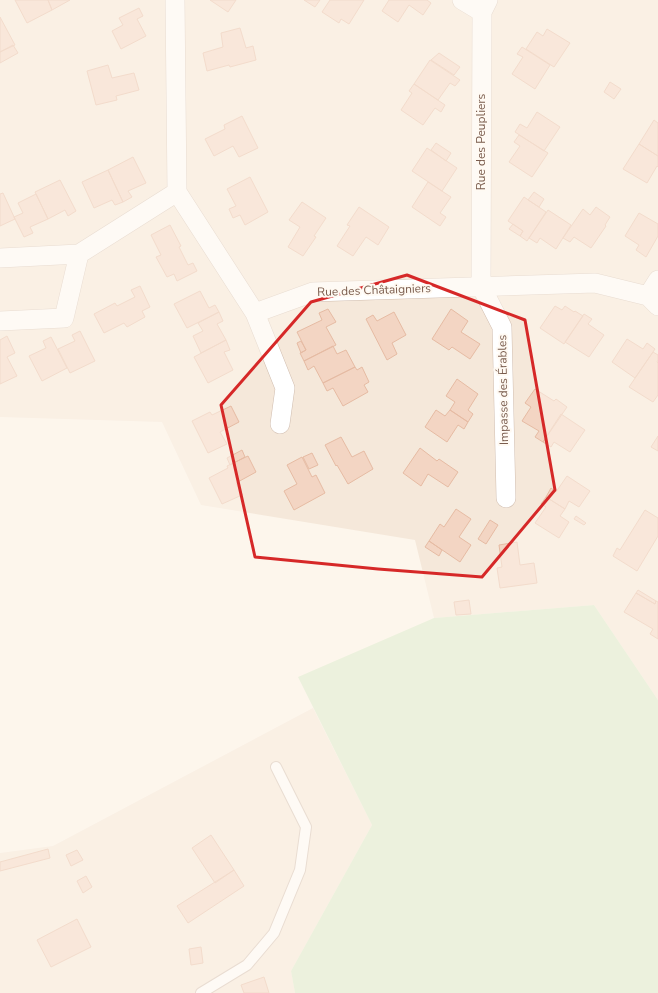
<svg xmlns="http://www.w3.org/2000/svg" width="658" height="993" font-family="'Nunito Sans',sans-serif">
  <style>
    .residential { fill: #f5e8da }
    .green { fill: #d8ecc9 }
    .building { fill: #f3d5c3; stroke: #e6bba3 }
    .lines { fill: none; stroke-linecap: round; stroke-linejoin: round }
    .lane-casing { stroke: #d1beb0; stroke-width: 12 }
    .street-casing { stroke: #d1beb0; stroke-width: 20 }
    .lane { stroke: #fff; stroke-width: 10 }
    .street { stroke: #fff; stroke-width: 19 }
    .marked { fill: none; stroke: #d62828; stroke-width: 3; stroke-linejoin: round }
    .labels { text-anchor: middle; stroke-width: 4; stroke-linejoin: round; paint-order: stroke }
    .street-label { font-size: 12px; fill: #7a5c4d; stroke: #fffaf3 }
  </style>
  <rect width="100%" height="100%" fill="#fdf6ec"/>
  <!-- residential -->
  <path class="residential" d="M 0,0 L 658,0 L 658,700 L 594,605 L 434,618 L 415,540 L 201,505 L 162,422 L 0,417 Z
    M 313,708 L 372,825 L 291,971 L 295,993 L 0,993 L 0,853 L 53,846 Z"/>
  <!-- green -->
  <path class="green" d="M 594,605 L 658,700 L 658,993 L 295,993 L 291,971 L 372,825 L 298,677 L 434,618 Z"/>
  <!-- building -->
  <path class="building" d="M 15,0 L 48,0 L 52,10 L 27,23 Z
    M 48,0 L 70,0 L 52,10 Z
    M 210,0 L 236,0 L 228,12 Z
    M 304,0 L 320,0 L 315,7 Z
    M 330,0 L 364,0 L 349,24 L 341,19 L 339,23 L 322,12 Z
    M 389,0 L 427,0 L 431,3 L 423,15 L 409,5 L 398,22 L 382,11 Z
    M 139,8 L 143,16 L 137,19 L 146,36 L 121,49 L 112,31 L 123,25 L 119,18 Z
    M 0,17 L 15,45 L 0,52 Z
    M 240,28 L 246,48 L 253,46 L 256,60 L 230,67 L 229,65 L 207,71 L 203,53 L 223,47 L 221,33 Z
    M 547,29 L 570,43 L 554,67 L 526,49 L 537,32 L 543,36 Z
    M 13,45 L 18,53 L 0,63 L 0,52 Z
    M 522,47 L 550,65 L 535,89 L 512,74 L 523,57 L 517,54 Z
    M 439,53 L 460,67 L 454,75 L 431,60 Z
    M 430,60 L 460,80 L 455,86 L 450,83 L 438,100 L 414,84 Z
    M 108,65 L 112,78 L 134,73 L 139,90 L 116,96 L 117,100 L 96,105 L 87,71 Z
    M 610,82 L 621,89 L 614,99 L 604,92 Z
    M 414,84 L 445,105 L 441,112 L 435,108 L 423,125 L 401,110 L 412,93 L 409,91 Z
    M 537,112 L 560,127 L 544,151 L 515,132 L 520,124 L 527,128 Z
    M 242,116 L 258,148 L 239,157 L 233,146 L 214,156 L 205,139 L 225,129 L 224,125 Z
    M 654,120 L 658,123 L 658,156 L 639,144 Z
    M 519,135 L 548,153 L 532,177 L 509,162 L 520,146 L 514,142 Z
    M 436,143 L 451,153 L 446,161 L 431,150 Z
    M 639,144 L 658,156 L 658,167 L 657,166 L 647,183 L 623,169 Z
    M 427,148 L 457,168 L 442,191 L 412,171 Z
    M 133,157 L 146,183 L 128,191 L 132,197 L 123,202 L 108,170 Z
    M 108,170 L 123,202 L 115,205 L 112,200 L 94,208 L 82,182 Z
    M 250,177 L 268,212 L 245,225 L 240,215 L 233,218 L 229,209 L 236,206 L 227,189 Z
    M 60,180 L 76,211 L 68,216 L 65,210 L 48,219 L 35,192 Z
    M 428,182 L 451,197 L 440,213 L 446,217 L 440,226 L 412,207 Z
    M 534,192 L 544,199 L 539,207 L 528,200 Z
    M 3,193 L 15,219 L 0,226 L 0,194 Z
    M 36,194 L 48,219 L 30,227 L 33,233 L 24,237 L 14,217 L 23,213 L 18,203 Z
    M 524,197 L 546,212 L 527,241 L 520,236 L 523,231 L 508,221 Z
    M 302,202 L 326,218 L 314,236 L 316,237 L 303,256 L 288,247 L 300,227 L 289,220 Z
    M 359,207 L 389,227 L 378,245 L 366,237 L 353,256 L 337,246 L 350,226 L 347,225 Z
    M 596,207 L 610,217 L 605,225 L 606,226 L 591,248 L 574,237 L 570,242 L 563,238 L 583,209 L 590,215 Z
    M 548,210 L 571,225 L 556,249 L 540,238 L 537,243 L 529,238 Z
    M 639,213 L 658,224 L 658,236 L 646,257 L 636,250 L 639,245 L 625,236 Z
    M 513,224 L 523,231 L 520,236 L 509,229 Z
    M 170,225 L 181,246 L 179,247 L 188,265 L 193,263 L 197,271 L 177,281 L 174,274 L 167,277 L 156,257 L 161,255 L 151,235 Z
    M 140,286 L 150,307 L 142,311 L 145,317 L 127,327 L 124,323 L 104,333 L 94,314 L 115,303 L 117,306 L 135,297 L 131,290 Z
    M 200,291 L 209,308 L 215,305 L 219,312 L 187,328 L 174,304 Z
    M 555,306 L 562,310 L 565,306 L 574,312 L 575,311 L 583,316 L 564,344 L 540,328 Z
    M 328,309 L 336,322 L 326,327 L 336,345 L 304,361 L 300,353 L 306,350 L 297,332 L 322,320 L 319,313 Z
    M 451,309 L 468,321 L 461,332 L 480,344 L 470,359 L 452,347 L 449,350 L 432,339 Z
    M 219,312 L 223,321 L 217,324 L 226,340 L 201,353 L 193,336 L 203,331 L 198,323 Z
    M 394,312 L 406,335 L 392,343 L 397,354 L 387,360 L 366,319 L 373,315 L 377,321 Z
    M 584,314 L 592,319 L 588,324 L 604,335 L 589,357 L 565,342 Z
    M 80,331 L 95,361 L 70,373 L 58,349 L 75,341 L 72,335 Z
    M 7,336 L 15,353 L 7,357 L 17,376 L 0,384 L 0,340 Z
    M 51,337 L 67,368 L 42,381 L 29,356 L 46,348 L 43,341 Z
    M 627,339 L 643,349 L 647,343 L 655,349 L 635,378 L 612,362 Z
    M 226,340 L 230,350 L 224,352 L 233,370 L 208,383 L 194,357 Z
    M 301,341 L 306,350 L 301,353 L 297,343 Z
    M 333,346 L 337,354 L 346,350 L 355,367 L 323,383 L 314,366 L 308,370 L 304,361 Z
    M 653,352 L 658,355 L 658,360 L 657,362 L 658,363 L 658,395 L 653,402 L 629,387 Z
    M 355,367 L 357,370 L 362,367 L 369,382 L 364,385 L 368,392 L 343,406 L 333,388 L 327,391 L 323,383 Z
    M 457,379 L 478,394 L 468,410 L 473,414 L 468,422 L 450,410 L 455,402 L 446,396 Z
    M 535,389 L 554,401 L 556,399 L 567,407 L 543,442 L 535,437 L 539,431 L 522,421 L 531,407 L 525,403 Z
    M 231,406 L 239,422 L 220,432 L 227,444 L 208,453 L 192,421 L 210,412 L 212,415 Z
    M 436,410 L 445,416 L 450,410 L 468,422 L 464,429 L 458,425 L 447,442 L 425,427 Z
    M 561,414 L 585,430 L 570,452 L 554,442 L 551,447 L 543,442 Z
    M 658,436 L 658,451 L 651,447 Z
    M 341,437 L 352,457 L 364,451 L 373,469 L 348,484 L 337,465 L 336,466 L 325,445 Z
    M 420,448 L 437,461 L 439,459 L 458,472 L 448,487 L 428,474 L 421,486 L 403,473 Z
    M 242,450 L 245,457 L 230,465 L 227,458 Z
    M 312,453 L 318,465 L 309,469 L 303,457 Z
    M 248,456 L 256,472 L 236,483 L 242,495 L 222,504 L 209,478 L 228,468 L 227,466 Z
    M 302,457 L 312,477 L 316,475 L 325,493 L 294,510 L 284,491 L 297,484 L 287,465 Z
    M 567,476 L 590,491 L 579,507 L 569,501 L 565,509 L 546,497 L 551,488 L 556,492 Z
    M 546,497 L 565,509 L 560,516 L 569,522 L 559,538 L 535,523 L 546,507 L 541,504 Z
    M 456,509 L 471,519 L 459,537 L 471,545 L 460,562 L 429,541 L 440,524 L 444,527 Z
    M 645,510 L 658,518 L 658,536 L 637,571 L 613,556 L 617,548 L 620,550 Z
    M 576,516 L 586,523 L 584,525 L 574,519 Z
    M 490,520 L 498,525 L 486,544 L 478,539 Z
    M 429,541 L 442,550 L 439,556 L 425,547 Z
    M 517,542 L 520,565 L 534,563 L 537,583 L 500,588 L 497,568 L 502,567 L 499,545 Z
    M 638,590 L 656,601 L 655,604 L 636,593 Z
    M 636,593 L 655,604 L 656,601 L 658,602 L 658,639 L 650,634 L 653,629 L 624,612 Z
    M 469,600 L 471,614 L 456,615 L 454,602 Z
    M 211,835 L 234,870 L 215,883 L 192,848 Z
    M 48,849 L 50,858 L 0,871 L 0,862 Z
    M 77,850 L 83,860 L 71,866 L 66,855 Z
    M 234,870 L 244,886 L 188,923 L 177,906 Z
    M 86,876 L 92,887 L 83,893 L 77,881 Z
    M 77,919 L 91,947 L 51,967 L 37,940 Z
    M 201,947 L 203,963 L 191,965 L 189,949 Z
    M 264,977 L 269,993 L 244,993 L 241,985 Z"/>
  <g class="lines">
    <defs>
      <path id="lane" d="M 201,993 L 247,965 L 274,933 L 300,870 L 306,827 L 276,767"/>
      <path id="street" d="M 175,0 L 177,192 L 255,313 L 313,292 L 595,283 L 648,296 L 658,306
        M 462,0 L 482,12
        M 488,0 L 482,12 L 481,286 L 502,327 L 506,498
        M 0,258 L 79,254 L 177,192
        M 648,296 L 658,280
        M 255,313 L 285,388 L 280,424
        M 0,321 L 64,318 L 79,254"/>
    </defs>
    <!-- lane casing -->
    <use href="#lane" class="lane-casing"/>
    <!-- street casing -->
    <use href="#street" class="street-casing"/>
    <!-- lane -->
    <use href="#lane" class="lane"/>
    <!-- street -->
    <use href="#street" class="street"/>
  </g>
  <!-- marked area -->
  <path d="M0 0H658V993H0ZM 407,275 L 525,320 L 555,490 L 482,577 L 378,569 L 255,557 L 221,405 L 311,302 Z" fill="#fdf6ec" fill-opacity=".55" fill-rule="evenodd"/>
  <path class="marked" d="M 407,275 L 525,320 L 555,490 L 482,577 L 378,569 L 255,557 L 221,405 L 311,302 Z"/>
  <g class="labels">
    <!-- street labels -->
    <g class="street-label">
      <text transform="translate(481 142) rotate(-90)" y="4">Rue des Peupliers</text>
      <text transform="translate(374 290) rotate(-2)" y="4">Rue des Châtaigniers</text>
      <text transform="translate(503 390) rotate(-91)" y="4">Impasse des Érables</text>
    </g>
  </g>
</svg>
